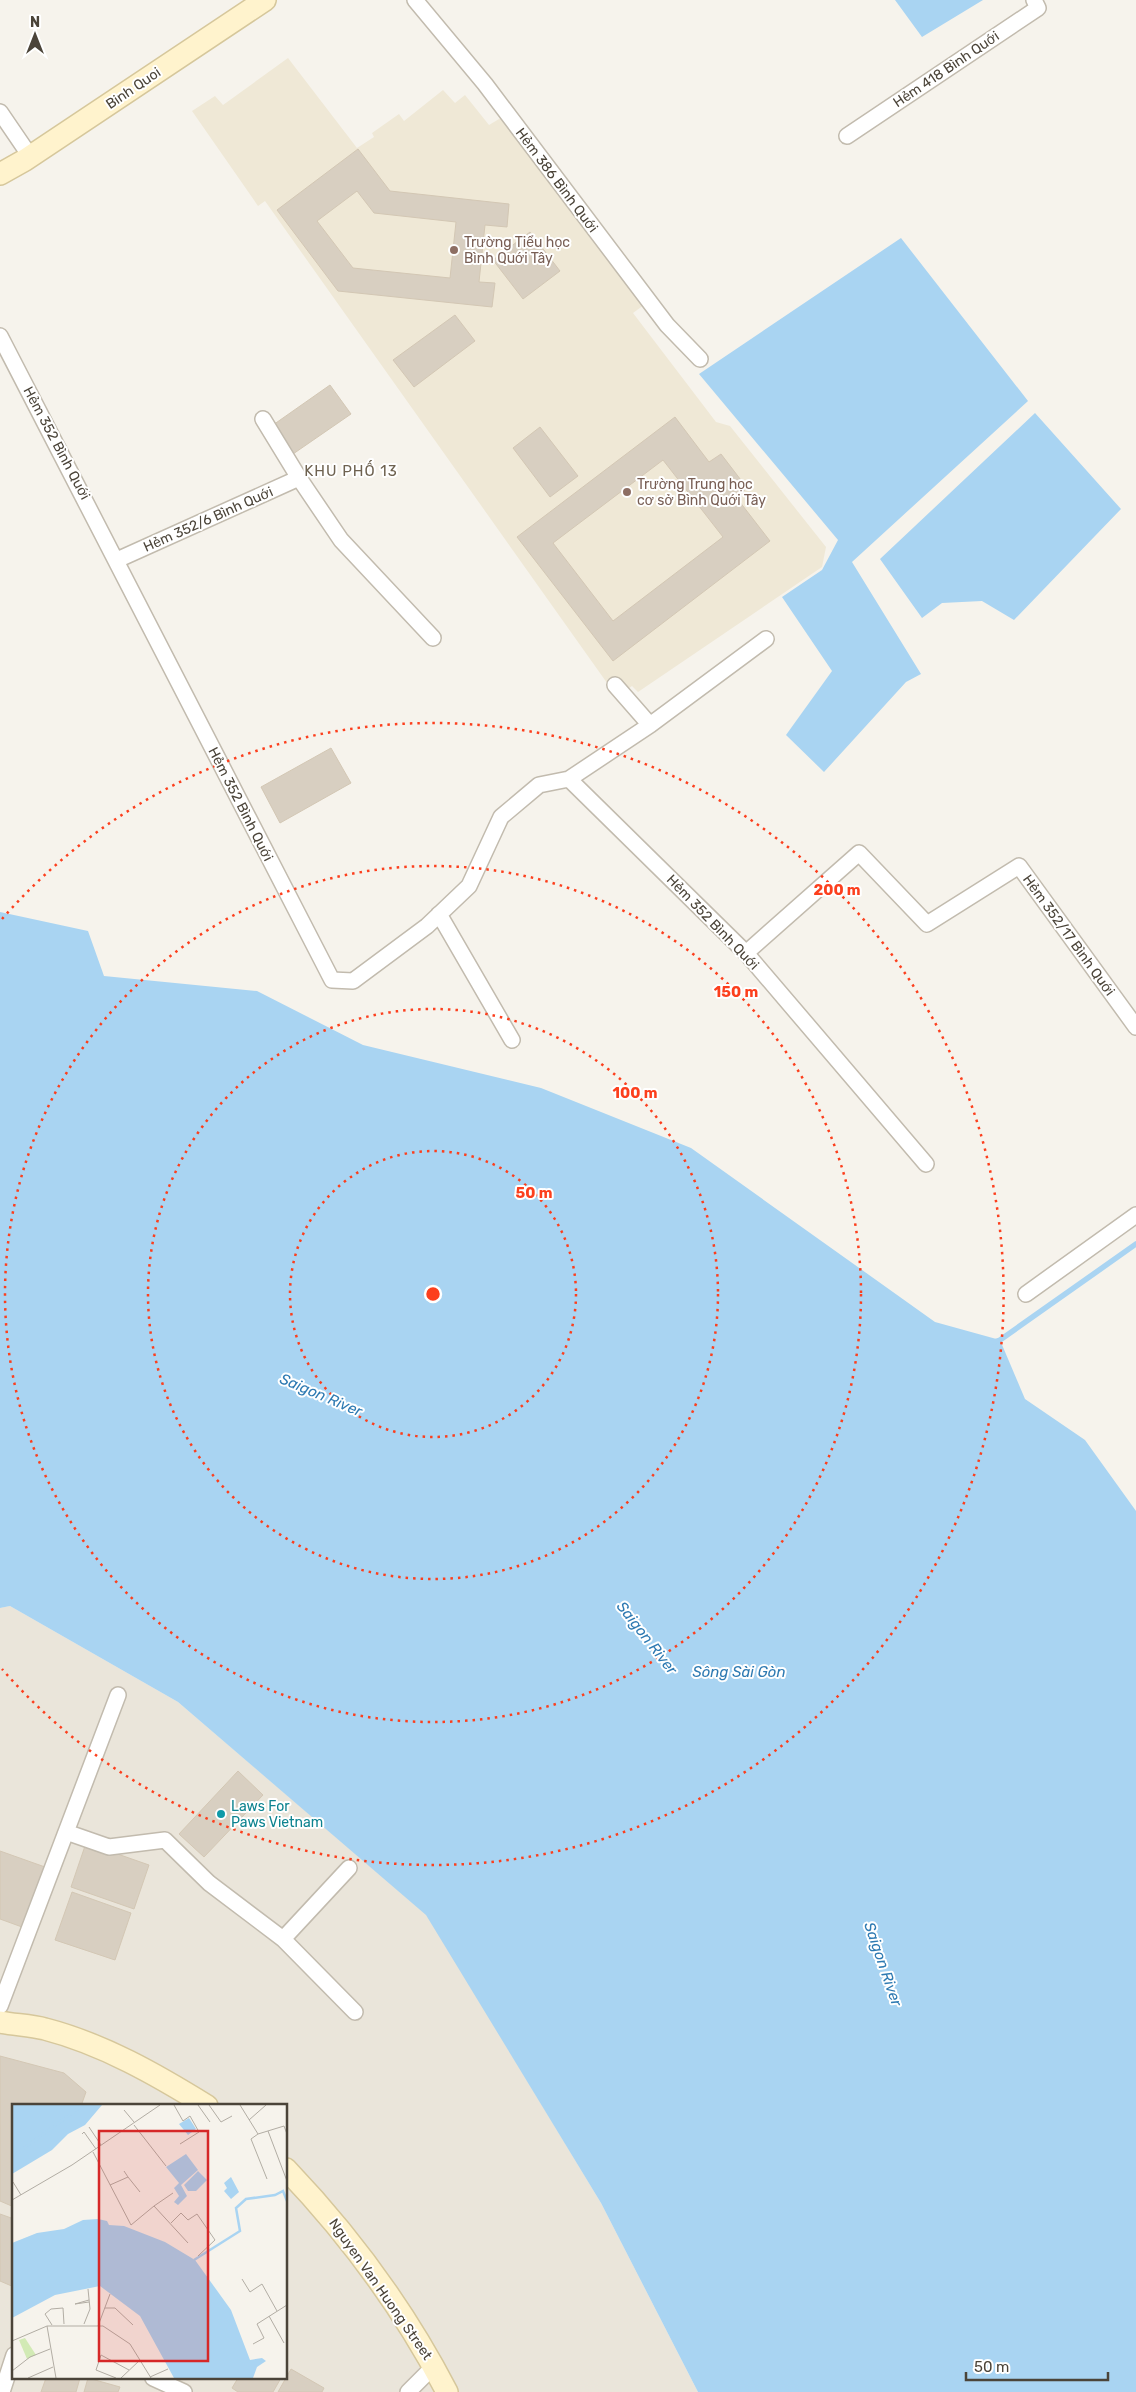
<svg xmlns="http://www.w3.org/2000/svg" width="1136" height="2392" font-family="Rubik,sans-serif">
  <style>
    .residential { fill: #eae5da; fill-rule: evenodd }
    .education { fill: #efe8d6 }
    .water { fill: #a9d4f2 }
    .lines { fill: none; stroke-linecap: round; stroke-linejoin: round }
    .stream { stroke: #a9d4f2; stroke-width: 5.5 }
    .building { fill: #d8cfc1; stroke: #d3c7b4; fill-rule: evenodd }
    .minor-casing { stroke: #c2bbae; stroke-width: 18 }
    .secondary-casing { stroke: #d6c79b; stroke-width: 24 }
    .minor { stroke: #fff; stroke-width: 15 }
    .secondary { stroke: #fff3cd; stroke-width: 21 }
    .ring { fill: none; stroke: #fc3f1d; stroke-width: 2.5; stroke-dasharray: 2.5 5 }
    .education-dot { fill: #8d6e63; stroke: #fff; stroke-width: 2 }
    .culture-dot { fill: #0f9aa8; stroke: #fff; stroke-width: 2 }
    .labels { text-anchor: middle; stroke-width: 4; stroke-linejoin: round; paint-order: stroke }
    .street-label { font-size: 14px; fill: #4b4439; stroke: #fff }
    .education-label { font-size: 14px; fill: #785e54; stroke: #fff; text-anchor: start }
    .culture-label { font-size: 14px; fill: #0d838f; stroke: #fff; text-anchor: start }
    .neighbourhood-label { font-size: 15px; letter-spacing: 1px; fill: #6e6250; stroke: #fff }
    .water-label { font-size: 15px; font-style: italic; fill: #2e7ab2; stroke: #fff }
    .inset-river { fill: none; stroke: #a9d4f2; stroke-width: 2.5 }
    .inset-road { fill: none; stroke: #b2ada4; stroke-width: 1 }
    .view { fill: #d62828; fill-opacity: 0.15; stroke: #d62828; stroke-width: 2.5 }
    .inset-edge { fill: none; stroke: #4b4439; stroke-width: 2.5 }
    .centre { fill: #fc3f1d; stroke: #fff; stroke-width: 2.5 }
    .ring-label { font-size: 15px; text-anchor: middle; font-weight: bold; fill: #fc3f1d; stroke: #fff; stroke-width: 4; stroke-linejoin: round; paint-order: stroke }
  </style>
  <rect width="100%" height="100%" fill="#f6f3ec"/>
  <!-- residential -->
  <path class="residential" d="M 10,1606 L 178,1702 L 427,1915 L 601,2203 L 698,2392 L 0,2392 L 0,1608 ZM 14,2106 L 286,2106 L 286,2378 L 14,2378 Z"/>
  <!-- education -->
  <path class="education" d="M 288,58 L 357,148 L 374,137 L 372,133 L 399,114 L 404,121 L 443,90 L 455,103 L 465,95 L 489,125 L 504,116 L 648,302 L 633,313 L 716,422 L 730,426 L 826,547 L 822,567 L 638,692 L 632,686 L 617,697 L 265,201 L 258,206 L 192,111 L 215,96 L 223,105 Z"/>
  <!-- water -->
  <path class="water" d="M 895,0 L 983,0 L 922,37 Z
    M 901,238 L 1028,401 L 852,562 L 921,674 L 906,682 L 824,772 L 786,735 L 832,671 L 782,597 L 822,570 L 838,540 L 699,374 Z
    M 1035,413 L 1121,509 L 1014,620 L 982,601 L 942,603 L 922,618 L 880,559 Z
    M 0,912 L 88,931 L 104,976 L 257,991 L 363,1045 L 541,1088 L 691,1148 L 935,1322 L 1000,1340 L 1025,1399 L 1085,1440 L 1136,1511 L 1136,2392 L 698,2392 L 601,2203 L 426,1915 L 178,1702 L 10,1606 L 0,1608 Z"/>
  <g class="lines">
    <!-- stream -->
    <path class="stream" d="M 994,1342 L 1000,1340 L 1136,1244"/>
  </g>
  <!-- building -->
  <path class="building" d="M 358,149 L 390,191 L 509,204 L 507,227 L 485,225 L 479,282 L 495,283 L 492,307 L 338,291 L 277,210 ZM 357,191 L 374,213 L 456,222 L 450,278 L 353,268 L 317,221 Z
    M 530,232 L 560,271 L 523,299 L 493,260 Z
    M 455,315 L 475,341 L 414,387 L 393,360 Z
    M 330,385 L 351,414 L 293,454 L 273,425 Z
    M 675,417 L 709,462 L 721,454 L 747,488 L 736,497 L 770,541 L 613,661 L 517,537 ZM 663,460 L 723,537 L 613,621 L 553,543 Z
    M 540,427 L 578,476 L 550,497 L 513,448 Z
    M 331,748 L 351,783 L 280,823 L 261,787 Z
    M 238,1771 L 263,1795 L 204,1857 L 179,1834 Z
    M 86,1843 L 149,1865 L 134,1909 L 71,1887 Z
    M 0,1851 L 45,1867 L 22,1927 L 0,1919 Z
    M 72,1892 L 131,1913 L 115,1960 L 55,1940 Z
    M 0,2056 L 64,2073 L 86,2092 L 81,2106 L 14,2106 L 14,2207 L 0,2201 Z
    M 0,2214 L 14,2219 L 14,2287 L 0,2281 Z
    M 291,2369 L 324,2388 L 322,2392 L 278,2392 Z
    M 46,2378 L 80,2378 L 76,2392 L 41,2392 Z
    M 88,2378 L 120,2387 L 118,2392 L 84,2392 Z
    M 238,2378 L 281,2378 L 273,2392 L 238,2392 L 232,2388 Z"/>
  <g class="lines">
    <defs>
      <path id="minor" d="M 415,0 L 485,84 L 667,325 L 700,359
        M 0,112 L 30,156
        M 847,136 L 1038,8 L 1034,0
        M 0,336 L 332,980 L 353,981 L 427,926 L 469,886 L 501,817 L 539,785 L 569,779 L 746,953 L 926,1164
        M 299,478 L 341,540 L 433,638
        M 117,560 L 299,478 L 263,419
        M 615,685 L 650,725
        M 569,779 L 650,725 L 766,639
        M 439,914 L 512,1040
        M 746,953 L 859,853 L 927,924 L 1019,866 L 1136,1027
        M 1026,1294 L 1136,1215
        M 66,1832 L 109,1847 L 165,1840 L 209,1883 L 283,1939 L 355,2012
        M 283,1939 L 349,1868
        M 0,2006 L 118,1695
        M 153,2378 L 184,2392
        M 2,2392 L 14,2355
        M 408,2392 L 434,2366"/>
      <path id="secondary" d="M 0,174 L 25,160 L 265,0
        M 0,2022 C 15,2025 31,2025 45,2029 C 103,2044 157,2075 207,2106
        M 286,2169 C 350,2236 405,2311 447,2392"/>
    </defs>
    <!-- minor casing -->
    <use href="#minor" class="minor-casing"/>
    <!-- secondary casing -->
    <use href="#secondary" class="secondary-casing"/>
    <!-- minor -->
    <use href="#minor" class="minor"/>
    <!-- secondary -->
    <use href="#secondary" class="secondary"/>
  </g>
  <!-- distance rings -->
  <g class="ring">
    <circle cx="433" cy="1294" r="143"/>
    <circle cx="433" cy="1294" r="285"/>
    <circle cx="433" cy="1294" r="428"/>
    <path d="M2 919A571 571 0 1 1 2 1669"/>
  </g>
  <!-- markers -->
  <g class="education-dot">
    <circle cx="454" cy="250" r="5"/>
    <circle cx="627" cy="492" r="5"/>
  </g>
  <circle class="culture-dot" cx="221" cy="1814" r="5"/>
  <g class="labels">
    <!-- street labels -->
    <g class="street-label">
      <text transform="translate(946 69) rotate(-34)" y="5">Hẻm 418 Bình Quới</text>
      <text transform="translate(133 88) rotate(-34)" y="5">Binh Quoi</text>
      <text transform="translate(557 180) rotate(53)" y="5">Hẻm 386 Bình Quới</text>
      <text transform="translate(57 443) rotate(62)" y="5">Hẻm 352 Bình Quới</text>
      <text transform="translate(208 519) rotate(-24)" y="5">Hẻm 352/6 Bình Quới</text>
      <text transform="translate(241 804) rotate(63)" y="5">Hẻm 352 Bình Quới</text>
      <text transform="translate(713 922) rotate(46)" y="5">Hẻm 352 Bình Quới</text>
      <text transform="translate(1069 935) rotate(54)" y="5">Hẻm 352/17 Bình Quới</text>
      <text transform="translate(381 2289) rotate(55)" y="5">Nguyen Van Huong Street</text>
    </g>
    <!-- education labels -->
    <g class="education-label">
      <text x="464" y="247">Trường Tiểu học<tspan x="464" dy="16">Bình Quới Tây</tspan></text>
      <text x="637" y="489">Trường Trung học<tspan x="637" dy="16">cơ sở Bình Quới Tây</tspan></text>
    </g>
    <!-- culture labels -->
    <g class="culture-label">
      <text x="231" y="1811">Laws For<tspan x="231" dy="16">Paws Vietnam</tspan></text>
    </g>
    <!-- neighbourhood labels -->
    <g class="neighbourhood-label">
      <text x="351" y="476">KHU PHỐ 13</text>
    </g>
    <!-- water labels -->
    <g class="water-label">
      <text transform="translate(321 1395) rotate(23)" y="5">Saigon River</text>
      <text transform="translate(647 1638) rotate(52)" y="5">Saigon River</text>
      <text x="739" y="1677">Sông Sài Gòn</text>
      <text transform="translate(883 1964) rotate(71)" y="5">Saigon River</text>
    </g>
  </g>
  <!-- overview -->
  <g transform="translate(12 2104)">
    <rect width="275" height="275" fill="#f6f3ec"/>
    <path d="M 13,234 L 24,251 L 15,255 L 7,236 Z" fill="#d2eab5"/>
    <path d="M 0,1 L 90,1 L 73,21 L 56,30 L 40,46 L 0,70 ZM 177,14 L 184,25 L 176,31 L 167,20 ZM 174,50 L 186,66 L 169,81 L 175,92 L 166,101 L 162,98 L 167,92 L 162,84 L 167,79 L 154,63 ZM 186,67 L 195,76 L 184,87 L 176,87 L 172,81 ZM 219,73 L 227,88 L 219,95 L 212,87 L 215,84 L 212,79 ZM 86,115 L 95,117 L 97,121 L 112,122 L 153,138 L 183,156 L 219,206 L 238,256 L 250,254 L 254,257 L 245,263 L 241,274 L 162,274 L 128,212 L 88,182 L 43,191 L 0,214 L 0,139 L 25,129 L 52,125 L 71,116 Z" fill="#a9d4f2"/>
    <path class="inset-river" d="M 0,14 L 17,1M 0,53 L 71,1M 182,156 L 228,127 L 224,104 L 234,95 L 263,91 L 271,87 L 275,97"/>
    <path class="inset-road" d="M 162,1 L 171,17 L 178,12 L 187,28 L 168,40M 186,1 L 198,18M 197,1 L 209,18 L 220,12M 228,1 L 246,30 L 272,22 L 275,30M 112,6 L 122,18M 237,16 L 254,1M 122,21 L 154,62M 77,23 L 89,41M 256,27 L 275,77M 70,30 L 72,28 L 84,45M 246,30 L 239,35 L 255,75M 81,48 L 119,121 L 142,102 L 176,139M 116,73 L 128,88M 1,78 L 9,91M 98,81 L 116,73 L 112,67M 0,96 L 60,61 L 148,1M 142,102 L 161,89M 159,119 L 169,109 L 176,116 L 185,110 L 203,136 L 186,152M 230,175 L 238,188 L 250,180 L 265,207M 77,196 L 63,200 L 77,198M 93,204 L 103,204 L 121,221M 257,212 L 272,239M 72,220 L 78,205 L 76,185M 40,221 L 33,210 L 39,205 L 51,204 L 52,220M 35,222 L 44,274M 86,222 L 98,190M 0,237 L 35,222 L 91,222 L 118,240 L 139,274M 241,240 L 252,234 L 245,220 L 275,201M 0,267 L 18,253 L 38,245M 138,273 L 156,265M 16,274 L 41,263M 104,274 L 84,266 L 89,251 L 117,266M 109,274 L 128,256"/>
    <path class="view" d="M 87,27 L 196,27 L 196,257 L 87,257 Z"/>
    <rect width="275" height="275" class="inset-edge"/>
  </g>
  <circle cx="433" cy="1294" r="8" class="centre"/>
  <g class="ring-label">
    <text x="837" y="895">200 m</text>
    <text x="736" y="997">150 m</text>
    <text x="635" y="1098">100 m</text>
    <text x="534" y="1198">50 m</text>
  </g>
  <!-- north arrow -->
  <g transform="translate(35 35)" stroke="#ffffff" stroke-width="4" paint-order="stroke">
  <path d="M0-4L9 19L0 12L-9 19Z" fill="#4b4439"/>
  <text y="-8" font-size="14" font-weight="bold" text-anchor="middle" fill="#4b4439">N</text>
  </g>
  <!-- scale -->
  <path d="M966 2372v8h142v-8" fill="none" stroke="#4b4439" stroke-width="2.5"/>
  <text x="974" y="2372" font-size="15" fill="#4b4439" stroke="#ffffff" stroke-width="4" paint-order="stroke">50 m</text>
</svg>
